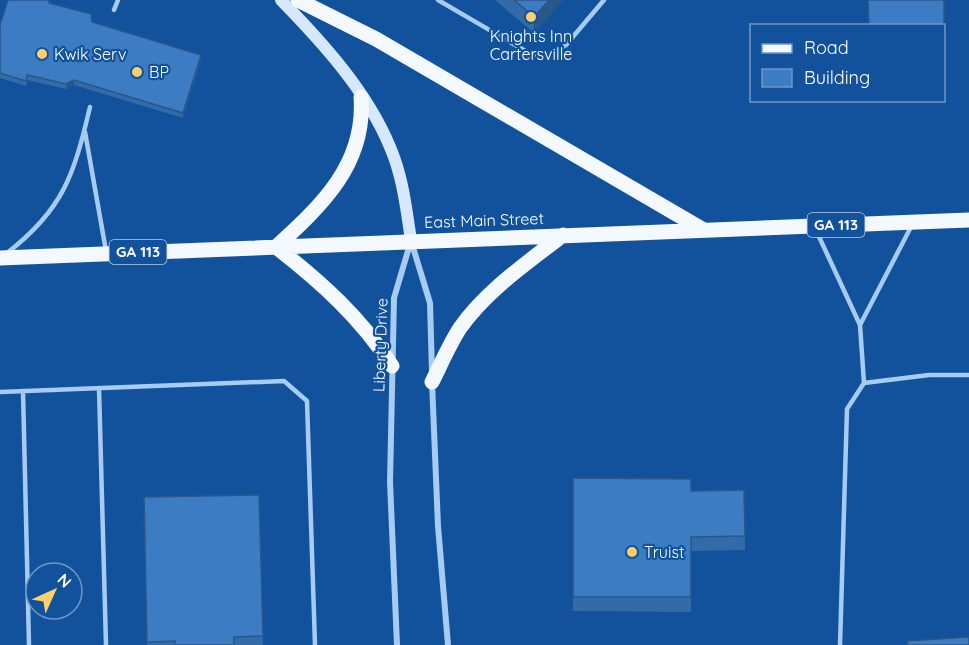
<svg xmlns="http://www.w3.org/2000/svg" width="969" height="645" font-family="Quicksand,sans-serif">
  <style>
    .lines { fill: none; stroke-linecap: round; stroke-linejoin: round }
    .service { stroke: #a6ccf4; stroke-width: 4.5 }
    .minor { stroke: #a6ccf4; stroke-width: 6 }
    .secondary { stroke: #d6e8fd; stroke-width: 12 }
    .primary { stroke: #f4f8ff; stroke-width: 15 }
    .wall { fill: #336ba8 }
    .shaded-wall { fill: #295788 }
    .building { fill: #3b7cc3; stroke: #295788; stroke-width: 1.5 }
    .poi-dot { fill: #ffcf6a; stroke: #12529c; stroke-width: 2 }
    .labels { text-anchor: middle; stroke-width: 4.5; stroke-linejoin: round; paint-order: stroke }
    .shield { fill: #12529c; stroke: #b8cbe1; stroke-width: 1.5 }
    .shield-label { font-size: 15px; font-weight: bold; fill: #fff }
    .poi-label { font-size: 16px; fill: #fff; stroke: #12529c; text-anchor: start }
    .street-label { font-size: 16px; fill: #fff; stroke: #12529c }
  </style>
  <rect width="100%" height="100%" fill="#12529c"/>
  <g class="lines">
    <!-- service -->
    <path class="service" d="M 438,0 L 534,56 L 548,57 L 566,45 L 604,0
      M 114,10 L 118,0
      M 85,132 L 106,251
      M 815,228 L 860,325 L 912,225
      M 7,253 C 64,209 74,174 90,107
      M 864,383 L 929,375 L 969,375
      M 99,388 L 106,645
      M 23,391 L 29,645
      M 0,392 L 284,381 L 307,401 L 315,645
      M 840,645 L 847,409 L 864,383 L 860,325"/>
    <!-- minor -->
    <path class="minor" d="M 412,244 L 430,303 L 432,372
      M 432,382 L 438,526 L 448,645
      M 397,645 L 390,482 L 394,298 L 410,244"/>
    <!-- secondary -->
    <path class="secondary" d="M 281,0 C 322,42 367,91 390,147 C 403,177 406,208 411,240"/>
    <!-- primary -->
    <path class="primary" d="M 298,0 L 376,39 L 702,229
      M 276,247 C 322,205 366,164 361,97
      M 276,247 C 321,282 361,318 392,366
      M 0,258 L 969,220
      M 432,382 C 441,364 449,345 460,328 C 487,290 527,263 563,235"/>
  </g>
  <!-- wall -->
  <path class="wall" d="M 495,0 L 563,0 L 534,33 Z
    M 49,3 L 92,22 L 201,60 L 183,118 L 74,85 L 66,89 L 27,80 L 26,86 L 0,78 L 0,25 Z
    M 573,478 L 691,491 L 744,490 L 745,550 L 691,551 L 691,612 L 573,611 Z
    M 259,495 L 263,645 L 147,645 L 144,513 Z"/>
  <!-- shaded-wall -->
  <path class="shaded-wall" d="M 549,0 L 563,0 L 534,33 L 534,17 Z
    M 201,55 L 201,60 L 183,118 L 183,113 Z
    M 74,80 L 74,85 L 66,89 L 66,84 Z"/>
  <!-- building -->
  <path class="building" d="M 8,0 L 49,0 L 49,3 L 91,14 L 92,22 L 201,55 L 183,113 L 74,80 L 66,84 L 27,75 L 26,81 L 0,73 L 0,25 Z
    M 514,0 L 549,0 L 534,17 Z
    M 868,0 L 944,0 L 944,34 L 944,26 L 869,26 Z
    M 573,478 L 691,479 L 691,491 L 744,490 L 745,536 L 691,537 L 691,597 L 573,597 Z
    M 259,495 L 263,636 L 234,637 L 234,645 L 175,645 L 175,641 L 147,642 L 144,497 Z
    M 969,637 L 969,645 L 908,645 L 907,641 Z"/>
  <!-- markers -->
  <g class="poi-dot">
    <circle cx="531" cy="17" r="6"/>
    <circle cx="42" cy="54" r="6"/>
    <circle cx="137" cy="72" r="6"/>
    <circle cx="632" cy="552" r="6"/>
  </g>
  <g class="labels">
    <!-- shield labels -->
    <g class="shield">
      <rect x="807.5" y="213" width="57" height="24" rx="4.5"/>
      <rect x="109.5" y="240" width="57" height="24" rx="4.5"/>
    </g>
    <g class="shield-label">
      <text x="836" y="230">GA 113</text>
      <text x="138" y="257">GA 113</text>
    </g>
    <!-- poi labels -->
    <g class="poi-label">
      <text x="531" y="42" text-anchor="middle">Knights Inn<tspan x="531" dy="18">Cartersville</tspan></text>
      <text x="54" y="60">Kwik Serv</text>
      <text x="149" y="78">BP</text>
      <text x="644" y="558">Truist</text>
    </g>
    <!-- street labels -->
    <g class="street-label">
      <text transform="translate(484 220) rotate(-2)" y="6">East Main Street</text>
      <text transform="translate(380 345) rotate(-88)" y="6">Liberty Drive</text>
    </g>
  </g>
  <!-- legend -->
  <rect x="750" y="24" width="195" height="78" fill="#12529c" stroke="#7197c4" stroke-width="1.5"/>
  <rect x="762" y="44" width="30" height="9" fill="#f4f8ff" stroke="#7197c4" stroke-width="1.5"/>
  <text x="804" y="54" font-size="18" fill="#ffffff">Road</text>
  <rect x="762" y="69" width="30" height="18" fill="#3b7cc3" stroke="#7197c4" stroke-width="1.5"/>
  <text x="804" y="84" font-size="18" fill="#ffffff">Building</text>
  <!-- north arrow -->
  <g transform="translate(54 591) rotate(45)"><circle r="28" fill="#12529c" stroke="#7197c4" stroke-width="1.5"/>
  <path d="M0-4.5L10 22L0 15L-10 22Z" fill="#ffcf6a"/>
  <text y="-9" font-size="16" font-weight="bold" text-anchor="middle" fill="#ffffff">N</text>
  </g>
</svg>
